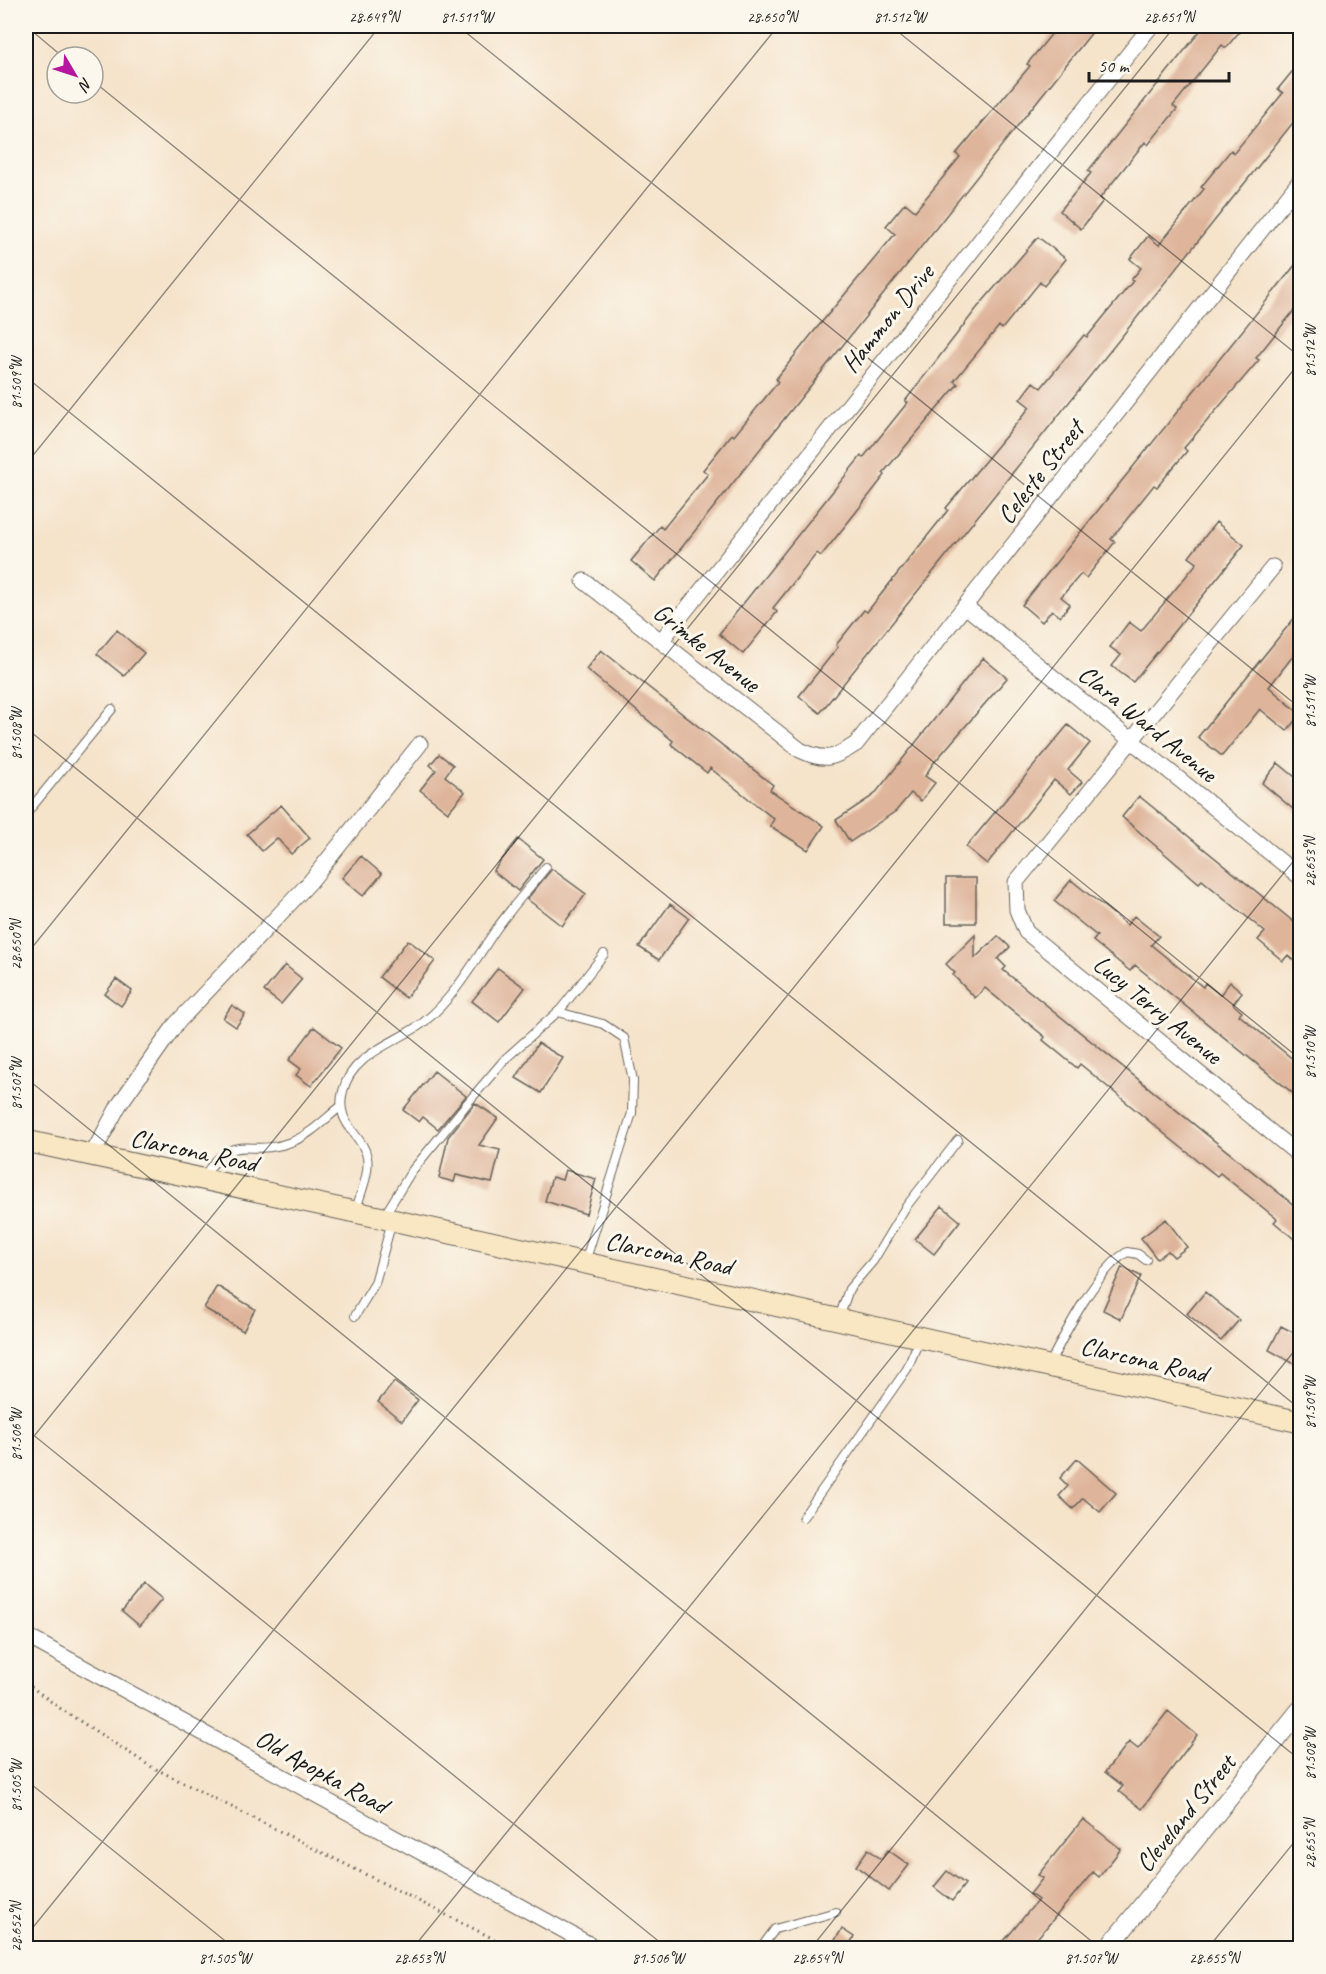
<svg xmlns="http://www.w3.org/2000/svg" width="1326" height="1974" font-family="Caveat,sans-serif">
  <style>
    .building { fill: #deb49a }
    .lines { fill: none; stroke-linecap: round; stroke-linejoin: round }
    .service-casing { stroke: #686259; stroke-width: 10 }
    .minor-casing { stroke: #686259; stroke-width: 17 }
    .tertiary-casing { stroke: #686259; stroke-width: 20 }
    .secondary-casing { stroke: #686259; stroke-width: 23 }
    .path { stroke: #686259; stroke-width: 3; stroke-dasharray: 1.5 4.5; stroke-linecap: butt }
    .service { stroke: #fff; stroke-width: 8 }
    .minor { stroke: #fff; stroke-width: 15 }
    .tertiary { stroke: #fff; stroke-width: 18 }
    .secondary { stroke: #f9e7c3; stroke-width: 21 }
    .ticks { fill: none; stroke: #1c1c1c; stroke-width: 1.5; stroke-opacity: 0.45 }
    .labels { text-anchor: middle; stroke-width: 6; stroke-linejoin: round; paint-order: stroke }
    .street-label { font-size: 26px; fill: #1c1c1c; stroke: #fbf7ec }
    .neatline { fill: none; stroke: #1c1c1c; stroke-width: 2 }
    .ticks-label { font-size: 15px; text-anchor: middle; fill: #1c1c1c }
  </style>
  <rect width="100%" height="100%" fill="#fbf7ec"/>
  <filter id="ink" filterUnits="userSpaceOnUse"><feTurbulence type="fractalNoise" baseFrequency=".0167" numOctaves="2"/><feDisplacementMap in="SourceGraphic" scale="12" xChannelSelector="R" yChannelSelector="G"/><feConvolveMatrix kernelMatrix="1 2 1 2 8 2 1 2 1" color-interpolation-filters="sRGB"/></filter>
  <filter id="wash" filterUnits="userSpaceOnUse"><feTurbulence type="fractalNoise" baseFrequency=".008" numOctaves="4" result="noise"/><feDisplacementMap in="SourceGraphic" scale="24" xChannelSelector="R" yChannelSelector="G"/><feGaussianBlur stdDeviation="1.35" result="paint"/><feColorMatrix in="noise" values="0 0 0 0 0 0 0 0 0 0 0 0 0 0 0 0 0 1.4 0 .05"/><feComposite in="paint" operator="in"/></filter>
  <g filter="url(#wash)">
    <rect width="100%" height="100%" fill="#f5e3ca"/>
    <g id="blocks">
      <!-- building -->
      <path class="building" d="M 1058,26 L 1097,26 L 655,581 L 631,561 L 660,526 L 663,529 L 708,474 L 703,470 L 732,434 L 734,436 L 778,382 L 776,379 L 811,335 L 895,234 L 886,226 L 905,203 L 915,211 L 960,157 L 956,154 L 1030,66 L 1027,64 Z
        M 1204,26 L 1244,26 L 1226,48 L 1222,45 L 1173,106 L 1177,109 L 1148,145 L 1145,142 L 1100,198 L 1103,201 L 1081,229 L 1060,211 L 1091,173 L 1088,171 Z
        M 1300,62 L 1300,114 L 820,713 L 799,696 L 838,647 L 836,645 L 864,610 L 867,612 L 948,510 L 946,508 L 1030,407 L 1020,399 L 1033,382 L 1041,388 L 1084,335 L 1087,337 L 1133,281 L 1131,280 L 1141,268 L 1130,259 L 1148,236 L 1159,245 L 1204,189 L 1201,187 L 1231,150 L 1234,153 L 1283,93 L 1278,89 Z
        M 1038,237 L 1066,259 L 1044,286 L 1040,282 L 1002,329 L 999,326 L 954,381 L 958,384 L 883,473 L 885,475 L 849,521 L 821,556 L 817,553 L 773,608 L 777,612 L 743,654 L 719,634 L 861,456 L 863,458 L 908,402 L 905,401 L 977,308 Z
        M 1300,259 L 1300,303 L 1256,358 L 1259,360 L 1184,448 L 1187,451 L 1157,487 L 1154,485 L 1111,539 L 1115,542 L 1086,578 L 1081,574 L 1061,597 L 1070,604 L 1060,617 L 1052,610 L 1042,622 L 1022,605 Z
        M 1216,522 L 1244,545 L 1133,682 L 1112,666 L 1121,655 L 1110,647 L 1129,622 L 1141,631 L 1197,563 L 1189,557 Z
        M 1300,611 L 1300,647 L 1269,687 L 1300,714 L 1287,731 L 1260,709 L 1222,756 L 1198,737 Z
        M 117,630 L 144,653 L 124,676 L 97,654 Z
        M 601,650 L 773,785 L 770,790 L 824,826 L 808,850 L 770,826 L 774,819 L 710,768 L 707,773 L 671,744 L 673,741 L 586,669 Z
        M 983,658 L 1007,678 L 932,765 L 925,776 L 935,783 L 921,801 L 911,793 L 896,811 L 850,842 L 836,820 L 874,795 Z
        M 1068,725 L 1090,743 L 1068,770 L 1082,782 L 1071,794 L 1054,780 L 987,864 L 966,847 Z
        M 439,754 L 453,765 L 445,776 L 465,792 L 448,812 L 420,790 L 436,770 L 430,765 Z
        M 1278,763 L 1300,781 L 1300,815 L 1262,783 Z
        M 1139,796 L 1300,927 L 1300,965 L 1288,955 L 1283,961 L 1258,940 L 1265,932 L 1202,880 L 1199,883 L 1122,817 Z
        M 281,805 L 310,838 L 291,854 L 277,838 L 262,851 L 247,834 Z
        M 518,839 L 543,859 L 518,891 L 493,871 Z
        M 361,856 L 382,874 L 363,896 L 342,878 Z
        M 552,869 L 586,894 L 562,926 L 527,899 Z
        M 946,878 L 976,878 L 976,923 L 946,923 Z
        M 1071,880 L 1127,925 L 1134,916 L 1159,936 L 1151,945 L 1203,987 L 1205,983 L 1220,995 L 1230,982 L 1242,992 L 1233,1004 L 1242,1012 L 1239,1015 L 1300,1065 L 1300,1099 L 1135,965 L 1130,971 L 1093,941 L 1097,936 L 1054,901 Z
        M 670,904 L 689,918 L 659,960 L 639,947 Z
        M 975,935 L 975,958 L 998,936 L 1010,947 L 998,959 L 1006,967 L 1003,970 L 1300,1210 L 1300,1244 L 1274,1222 L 1277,1219 L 1220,1173 L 1217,1176 L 1172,1140 L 1080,1064 L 1077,1068 L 1043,1040 L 1045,1037 L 985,988 L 975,998 L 953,975 L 955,973 L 946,964 Z
        M 408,940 L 435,961 L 406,998 L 379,977 Z
        M 285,965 L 302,979 L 281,1004 L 264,991 Z
        M 498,968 L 525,988 L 499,1022 L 472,1001 Z
        M 116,979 L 132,991 L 121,1006 L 105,994 Z
        M 232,1005 L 245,1014 L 236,1027 L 223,1018 Z
        M 314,1027 L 341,1048 L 311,1086 L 296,1075 L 301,1069 L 289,1060 Z
        M 538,1043 L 563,1058 L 541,1093 L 516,1078 Z
        M 434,1071 L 466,1096 L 438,1129 L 423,1117 L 419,1122 L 403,1110 Z
        M 475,1103 L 498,1118 L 479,1145 L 500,1150 L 492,1183 L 456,1175 L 454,1182 L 439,1178 L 448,1137 Z
        M 565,1170 L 596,1179 L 586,1214 L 545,1201 L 552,1177 L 562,1180 Z
        M 942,1206 L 960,1221 L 934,1254 L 915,1239 Z
        M 1166,1219 L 1187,1247 L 1174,1257 L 1168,1251 L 1157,1259 L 1141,1238 Z
        M 1122,1267 L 1141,1276 L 1121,1319 L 1103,1310 Z
        M 217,1286 L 255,1309 L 243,1331 L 204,1308 Z
        M 1205,1292 L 1239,1320 L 1221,1341 L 1187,1314 Z
        M 1281,1326 L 1300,1336 L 1300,1367 L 1269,1350 Z
        M 394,1382 L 418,1400 L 402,1421 L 378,1402 Z
        M 1077,1459 L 1116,1493 L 1100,1512 L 1083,1498 L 1073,1509 L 1059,1496 L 1068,1486 L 1060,1478 Z
        M 144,1584 L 162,1599 L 140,1626 L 122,1611 Z
        M 1168,1711 L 1197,1735 L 1142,1809 L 1119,1791 L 1123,1786 L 1105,1772 L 1129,1742 L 1138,1749 Z
        M 1083,1819 L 1121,1849 L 1099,1877 L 1093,1872 L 1029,1948 L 998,1948 L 1038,1900 L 1030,1894 L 1043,1878 L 1038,1875 Z
        M 868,1849 L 881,1859 L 888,1850 L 909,1865 L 889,1891 L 856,1866 Z
        M 947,1871 L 965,1884 L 952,1901 L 934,1887 Z
        M 842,1929 L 854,1937 L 847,1948 L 830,1948 Z"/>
    </g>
  </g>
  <g filter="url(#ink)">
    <use href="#blocks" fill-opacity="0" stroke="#686259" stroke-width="1.5"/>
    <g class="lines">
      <defs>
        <path id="service" d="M 26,814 L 112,709
          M 558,1012 L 603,1024 L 624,1038 L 633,1080 L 632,1113 L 585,1262
          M 203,1178 C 234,1128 248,1159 291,1142 C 309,1136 325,1119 340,1107
          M 356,1210 C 360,1194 370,1174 367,1157 C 363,1134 334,1125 343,1091 C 352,1053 397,1043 424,1022 C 455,997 475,960 497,928 C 512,907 530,887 546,867
          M 384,1216 L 411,1172 L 470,1100 L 505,1059 L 561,1009 L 604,954
          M 355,1316 L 375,1283 L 392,1221
          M 839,1318 L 849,1289 L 873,1261 L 905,1208 L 958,1140
          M 1049,1365 C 1065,1333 1097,1270 1127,1252 L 1138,1254 L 1146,1260
          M 803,1517 L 907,1369 L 920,1338
          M 761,1948 L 775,1929 L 836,1912"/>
        <path id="minor" d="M 1273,567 L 1016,882 L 1017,910 L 1026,932 L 1300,1156
          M 584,581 L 800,750 C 825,762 833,759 856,744 L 1300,181
          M 965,606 L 1300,877
          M 661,641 L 1151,26
          M 92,1155 L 119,1105 L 176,1024 L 310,882 L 420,744
          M 26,1636 L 596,1948"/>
        <path id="tertiary" d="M 1108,1948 L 1300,1710"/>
        <path id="secondary" d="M 26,1141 L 383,1218 L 1300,1422"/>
      </defs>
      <!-- service casing -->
      <use href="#service" class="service-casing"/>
      <!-- minor casing -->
      <use href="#minor" class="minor-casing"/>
      <!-- tertiary casing -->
      <use href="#tertiary" class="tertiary-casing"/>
      <!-- secondary casing -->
      <use href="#secondary" class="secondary-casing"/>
      <!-- path -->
      <path class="path" d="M 26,1683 L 61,1709 L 150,1766 L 512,1948"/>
      <!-- service -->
      <use href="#service" class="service"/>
      <!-- minor -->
      <use href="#minor" class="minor"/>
      <!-- tertiary -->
      <use href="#tertiary" class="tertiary"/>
      <!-- secondary -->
      <use href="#secondary" class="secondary"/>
    </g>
  </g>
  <!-- ticks -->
  <path class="ticks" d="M 26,26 L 63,57M 458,26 L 1300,708M 891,26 L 1300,357M 93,81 L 1300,1059M 26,377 L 1300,1409M 26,464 L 380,26M 26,728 L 1300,1760M 26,955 L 778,26M 26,1078 L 1100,1948M 26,1429 L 667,1948M 26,1446 L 1175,26M 26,1780 L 234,1948M 26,1936 L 1300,362M 413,1948 L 1300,853M 811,1948 L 1300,1344M 1208,1948 L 1300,1835"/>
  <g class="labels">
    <!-- street labels -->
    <g class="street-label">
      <text transform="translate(887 318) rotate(-51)" y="9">Hammon Drive</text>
      <text transform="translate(1040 472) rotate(-52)" y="9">Celeste Street</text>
      <text transform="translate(707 647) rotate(38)" y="9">Grimke Avenue</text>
      <text transform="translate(1148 723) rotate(39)" y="9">Clara Ward Avenue</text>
      <text transform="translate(1158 1009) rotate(39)" y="9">Lucy Terry Avenue</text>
      <text transform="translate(194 1150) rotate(12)" y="9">Clarcona Road</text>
      <text transform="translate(669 1253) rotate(12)" y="9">Clarcona Road</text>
      <text transform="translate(1144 1359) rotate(13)" y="9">Clarcona Road</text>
      <text transform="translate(322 1771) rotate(29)" y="9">Old Apopka Road</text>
      <text transform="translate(1185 1813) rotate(-51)" y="9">Cleveland Street</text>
    </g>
  </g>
  <!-- margin -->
  <rect width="1326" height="1974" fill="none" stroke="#fbf7ec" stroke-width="66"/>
  <!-- north arrow -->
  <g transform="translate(75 75) rotate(129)"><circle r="28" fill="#fbf7ec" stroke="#a29f99" stroke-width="1.5"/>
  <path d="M0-4.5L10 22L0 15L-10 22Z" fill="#b5179e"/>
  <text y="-9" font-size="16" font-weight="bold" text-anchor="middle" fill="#1c1c1c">N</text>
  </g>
  <!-- scale -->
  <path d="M1089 72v9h140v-9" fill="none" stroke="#1c1c1c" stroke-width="3"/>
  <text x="1098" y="72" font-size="18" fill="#1c1c1c" stroke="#fbf7ec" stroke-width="4.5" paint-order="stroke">50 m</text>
  <rect x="33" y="33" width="1260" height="1908" class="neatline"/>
  <g class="ticks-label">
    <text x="374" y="22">28.649°N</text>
    <text x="467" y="22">81.511°W</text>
    <text x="772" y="22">28.650°N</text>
    <text x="900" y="22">81.512°W</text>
    <text x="1169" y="22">28.651°N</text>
    <text transform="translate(1310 351) rotate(-90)" y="5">81.512°W</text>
    <text transform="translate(16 383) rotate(-90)" y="5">81.509°W</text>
    <text transform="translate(1310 702) rotate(-90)" y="5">81.511°W</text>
    <text transform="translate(16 734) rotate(-90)" y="5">81.508°W</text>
    <text transform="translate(1310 862) rotate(-90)" y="5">28.653°N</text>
    <text transform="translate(16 945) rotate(-90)" y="5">28.650°N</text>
    <text transform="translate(1310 1053) rotate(-90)" y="5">81.510°W</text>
    <text transform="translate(16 1084) rotate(-90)" y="5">81.507°W</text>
    <text transform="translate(1310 1403) rotate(-90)" y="5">81.509°W</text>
    <text transform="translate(16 1435) rotate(-90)" y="5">81.506°W</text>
    <text transform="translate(1310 1754) rotate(-90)" y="5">81.508°W</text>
    <text transform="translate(16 1786) rotate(-90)" y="5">81.505°W</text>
    <text transform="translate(1310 1844) rotate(-90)" y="5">28.655°N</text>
    <text transform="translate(16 1927) rotate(-90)" y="5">28.652°N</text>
    <text x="225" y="1963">81.505°W</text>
    <text x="419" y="1963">28.653°N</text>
    <text x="658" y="1963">81.506°W</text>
    <text x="817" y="1963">28.654°N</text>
    <text x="1091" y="1963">81.507°W</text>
    <text x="1214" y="1963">28.655°N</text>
  </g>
</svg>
